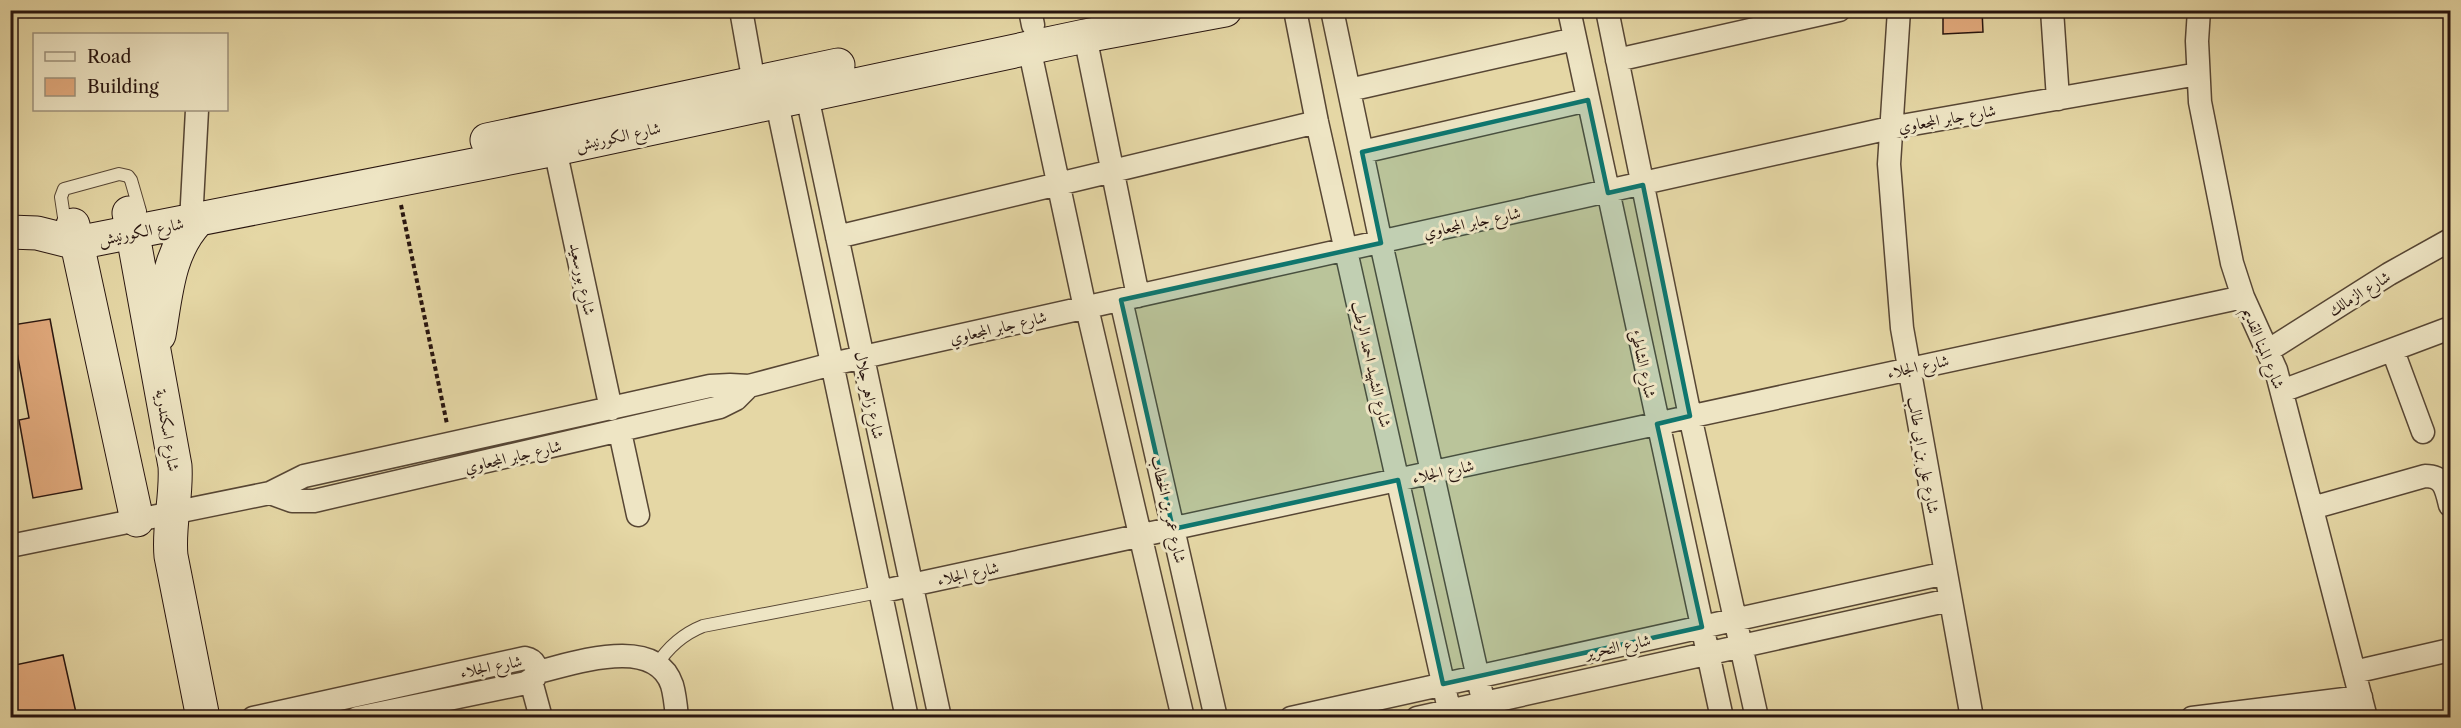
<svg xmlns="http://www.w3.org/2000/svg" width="2461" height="728" font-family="'Libre Caslon Text',Amiri,serif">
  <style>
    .building { fill: #e2aa7d; stroke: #28150f; stroke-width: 1.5 }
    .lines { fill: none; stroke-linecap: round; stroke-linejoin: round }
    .lane-casing { stroke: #574634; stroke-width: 14 }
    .street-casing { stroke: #574634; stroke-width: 25 }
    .secondary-casing { stroke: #28150f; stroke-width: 35 }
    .path { stroke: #28150f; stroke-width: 4; stroke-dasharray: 4.5 3; stroke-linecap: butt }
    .lane { stroke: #eee5c4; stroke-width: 12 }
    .street { stroke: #eee5c4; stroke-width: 22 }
    .secondary { stroke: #eee5c4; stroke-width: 33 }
    .marked { fill: #0f766e; fill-opacity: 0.2; stroke: #0f766e; stroke-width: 4.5; stroke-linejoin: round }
    .labels { text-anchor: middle; stroke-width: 6; stroke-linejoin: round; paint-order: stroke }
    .street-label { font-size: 16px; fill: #28150f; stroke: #eee5c4 }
  </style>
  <rect width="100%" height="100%" fill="#e5d7a5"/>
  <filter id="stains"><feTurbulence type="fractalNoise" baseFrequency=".00333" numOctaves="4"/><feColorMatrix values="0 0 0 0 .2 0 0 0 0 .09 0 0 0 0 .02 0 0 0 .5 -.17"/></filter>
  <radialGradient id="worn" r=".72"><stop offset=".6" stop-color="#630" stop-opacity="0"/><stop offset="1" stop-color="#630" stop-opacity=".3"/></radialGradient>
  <!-- building -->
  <path class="building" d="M 1943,10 L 1982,10 L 1983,32 L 1943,34 Z
    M 50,319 L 82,489 L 33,498 L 19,420 L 29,418 L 12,325 Z
    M 63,655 L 77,717 L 10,717 L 10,666 Z"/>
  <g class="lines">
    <defs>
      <path id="lane" d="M 65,224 L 61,197 L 64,189 L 119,174 L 128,176 L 131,180 L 140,211
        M 656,666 C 668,647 683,634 703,626 L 879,592"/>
      <path id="street" d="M 741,10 L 754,83
        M 1030,10 L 1033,25
        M 1295,10 L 1317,122 L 1451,718
        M 1332,10 L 1381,243 L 1487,718
        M 1569,10 L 1722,718
        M 1607,10 L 1690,416 L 1757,718
        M 1899,10 L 1889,164 L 1902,328 L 1972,718
        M 2052,10 L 2058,99
        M 2199,10 L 2197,41 L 2200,102 L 2232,263 L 2243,297 L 2276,370 L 2366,718
        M 1085,36 L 1138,296
        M 1029,47 L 1085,308
        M 1617,60 L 1839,10
        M 804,82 L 940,718
        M 774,89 L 907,718
        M 1349,90 L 1575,39
        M 555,149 L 611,409
        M 1362,152 L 1588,100
        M 191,222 L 197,110
        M 837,237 L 1317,122
        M 1121,300 L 1216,718
        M 1087,308 L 1183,718
        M 2269,350 L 2389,274 L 2450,240
        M 2393,351 L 2423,432
        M 2282,391 L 2450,328
        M 620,432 L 638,515
        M 270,493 L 292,501 L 314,501 L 720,407 L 736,399 L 749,386
        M 2312,508 L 2425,476 C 2444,476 2446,488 2450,505
        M 10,546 L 270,493 L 304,476 L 710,386 L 730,385 L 749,386 L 832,364 L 1890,128 L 2198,74
        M 879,592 L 2243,297
        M 537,672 C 573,664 655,634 672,685 C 675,695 676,707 677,718
        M 2354,672 L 2450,650
        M 531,681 L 541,718
        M 253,718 L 525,658 C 535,660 538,667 535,677 L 526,683 L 357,718
        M 1291,718 L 1946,573
        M 1417,718 L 1950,600
        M 2192,718 L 2361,697"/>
      <path id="secondary" d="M 487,140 L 838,65
        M 129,213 L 175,466 C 177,497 168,526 171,556 L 203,718
        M 73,225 L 137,520
        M 10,232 L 37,233 L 77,243 L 555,149 L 1085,36 L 1225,10
        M 159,335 C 166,295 168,252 197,221"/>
    </defs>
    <!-- lane casing -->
    <use href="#lane" class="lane-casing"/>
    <!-- street casing -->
    <use href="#street" class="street-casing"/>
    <!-- secondary casing -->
    <use href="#secondary" class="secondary-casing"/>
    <!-- path -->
    <path class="path" d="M 401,205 L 447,424"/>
    <!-- lane -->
    <use href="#lane" class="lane"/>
    <!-- street -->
    <use href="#street" class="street"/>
    <!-- secondary -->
    <use href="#secondary" class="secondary"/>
  </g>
  <!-- marked area -->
  <path class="marked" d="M 1588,100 L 1608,193 L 1643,185 L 1690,416 L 1657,424 L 1702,627 L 1443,684 L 1398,480 L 1173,529 L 1121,300 L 1381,243 L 1362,152 Z"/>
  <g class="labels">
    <!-- street labels -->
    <g class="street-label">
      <text transform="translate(1947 118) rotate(-10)" y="6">شارع جابر المجعاوي</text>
      <text transform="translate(618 136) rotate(-12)" y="6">شارع الكورنيش</text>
      <text transform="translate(1472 222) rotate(-12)" y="6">شارع جابر المجعاوي</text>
      <text transform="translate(141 231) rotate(-11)" y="6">شارع الكورنيش</text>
      <text transform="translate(583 279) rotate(78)" y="6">شارع بورسعيد</text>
      <text transform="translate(2359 293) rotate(-32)" y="6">شارع الزمالك</text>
      <text transform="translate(998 327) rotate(-13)" y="6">شارع جابر المجعاوي</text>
      <text transform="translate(2264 348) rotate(68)" y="6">شارع المينا القديم</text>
      <text transform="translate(1372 364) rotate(77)" y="6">شارع الشهيد احمد الرطب</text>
      <text transform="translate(1644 364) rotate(78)" y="6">شارع الشاطئ</text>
      <text transform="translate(1918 366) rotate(-12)" y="6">شارع الجلاء</text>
      <text transform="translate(870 395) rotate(78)" y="6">شارع زاهر جلال</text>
      <text transform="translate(168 430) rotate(81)" y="6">شارع اسكندرية</text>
      <text transform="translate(1924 455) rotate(80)" y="6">شارع على بن ابى طالب</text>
      <text transform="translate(513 456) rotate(-13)" y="6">شارع جابر المجعاوي</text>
      <text transform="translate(1443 471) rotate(-12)" y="6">شارع الجلاء</text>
      <text transform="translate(1169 509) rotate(77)" y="6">شارع عمر بن الخطاب</text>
      <text transform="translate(968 573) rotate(-12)" y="6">شارع الجلاء</text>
      <text transform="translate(1618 646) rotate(-12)" y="6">شارع التحرير</text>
      <text transform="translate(491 666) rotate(-11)" y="6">شارع الجلاء</text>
    </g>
  </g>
  <!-- margin -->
  <rect width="2461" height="728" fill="none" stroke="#e5d7a5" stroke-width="36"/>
  <rect x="12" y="12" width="2437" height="704" fill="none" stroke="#28150f" stroke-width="3"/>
  <rect x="18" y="18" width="2425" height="692" fill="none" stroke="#28150f" stroke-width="1.5"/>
  <!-- legend -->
  <rect x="33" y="33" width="195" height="78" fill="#eee5c4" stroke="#9f927c" stroke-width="1.5"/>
  <rect x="45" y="52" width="30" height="9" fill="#eee5c4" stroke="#9f927c" stroke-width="1.5"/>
  <text x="87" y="63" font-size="18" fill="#28150f">Road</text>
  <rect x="45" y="78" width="30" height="18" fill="#e2aa7d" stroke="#9f927c" stroke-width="1.5"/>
  <text x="87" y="93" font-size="18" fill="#28150f">Building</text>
  <rect width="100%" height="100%" filter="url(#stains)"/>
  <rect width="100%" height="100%" fill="url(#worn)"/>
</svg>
